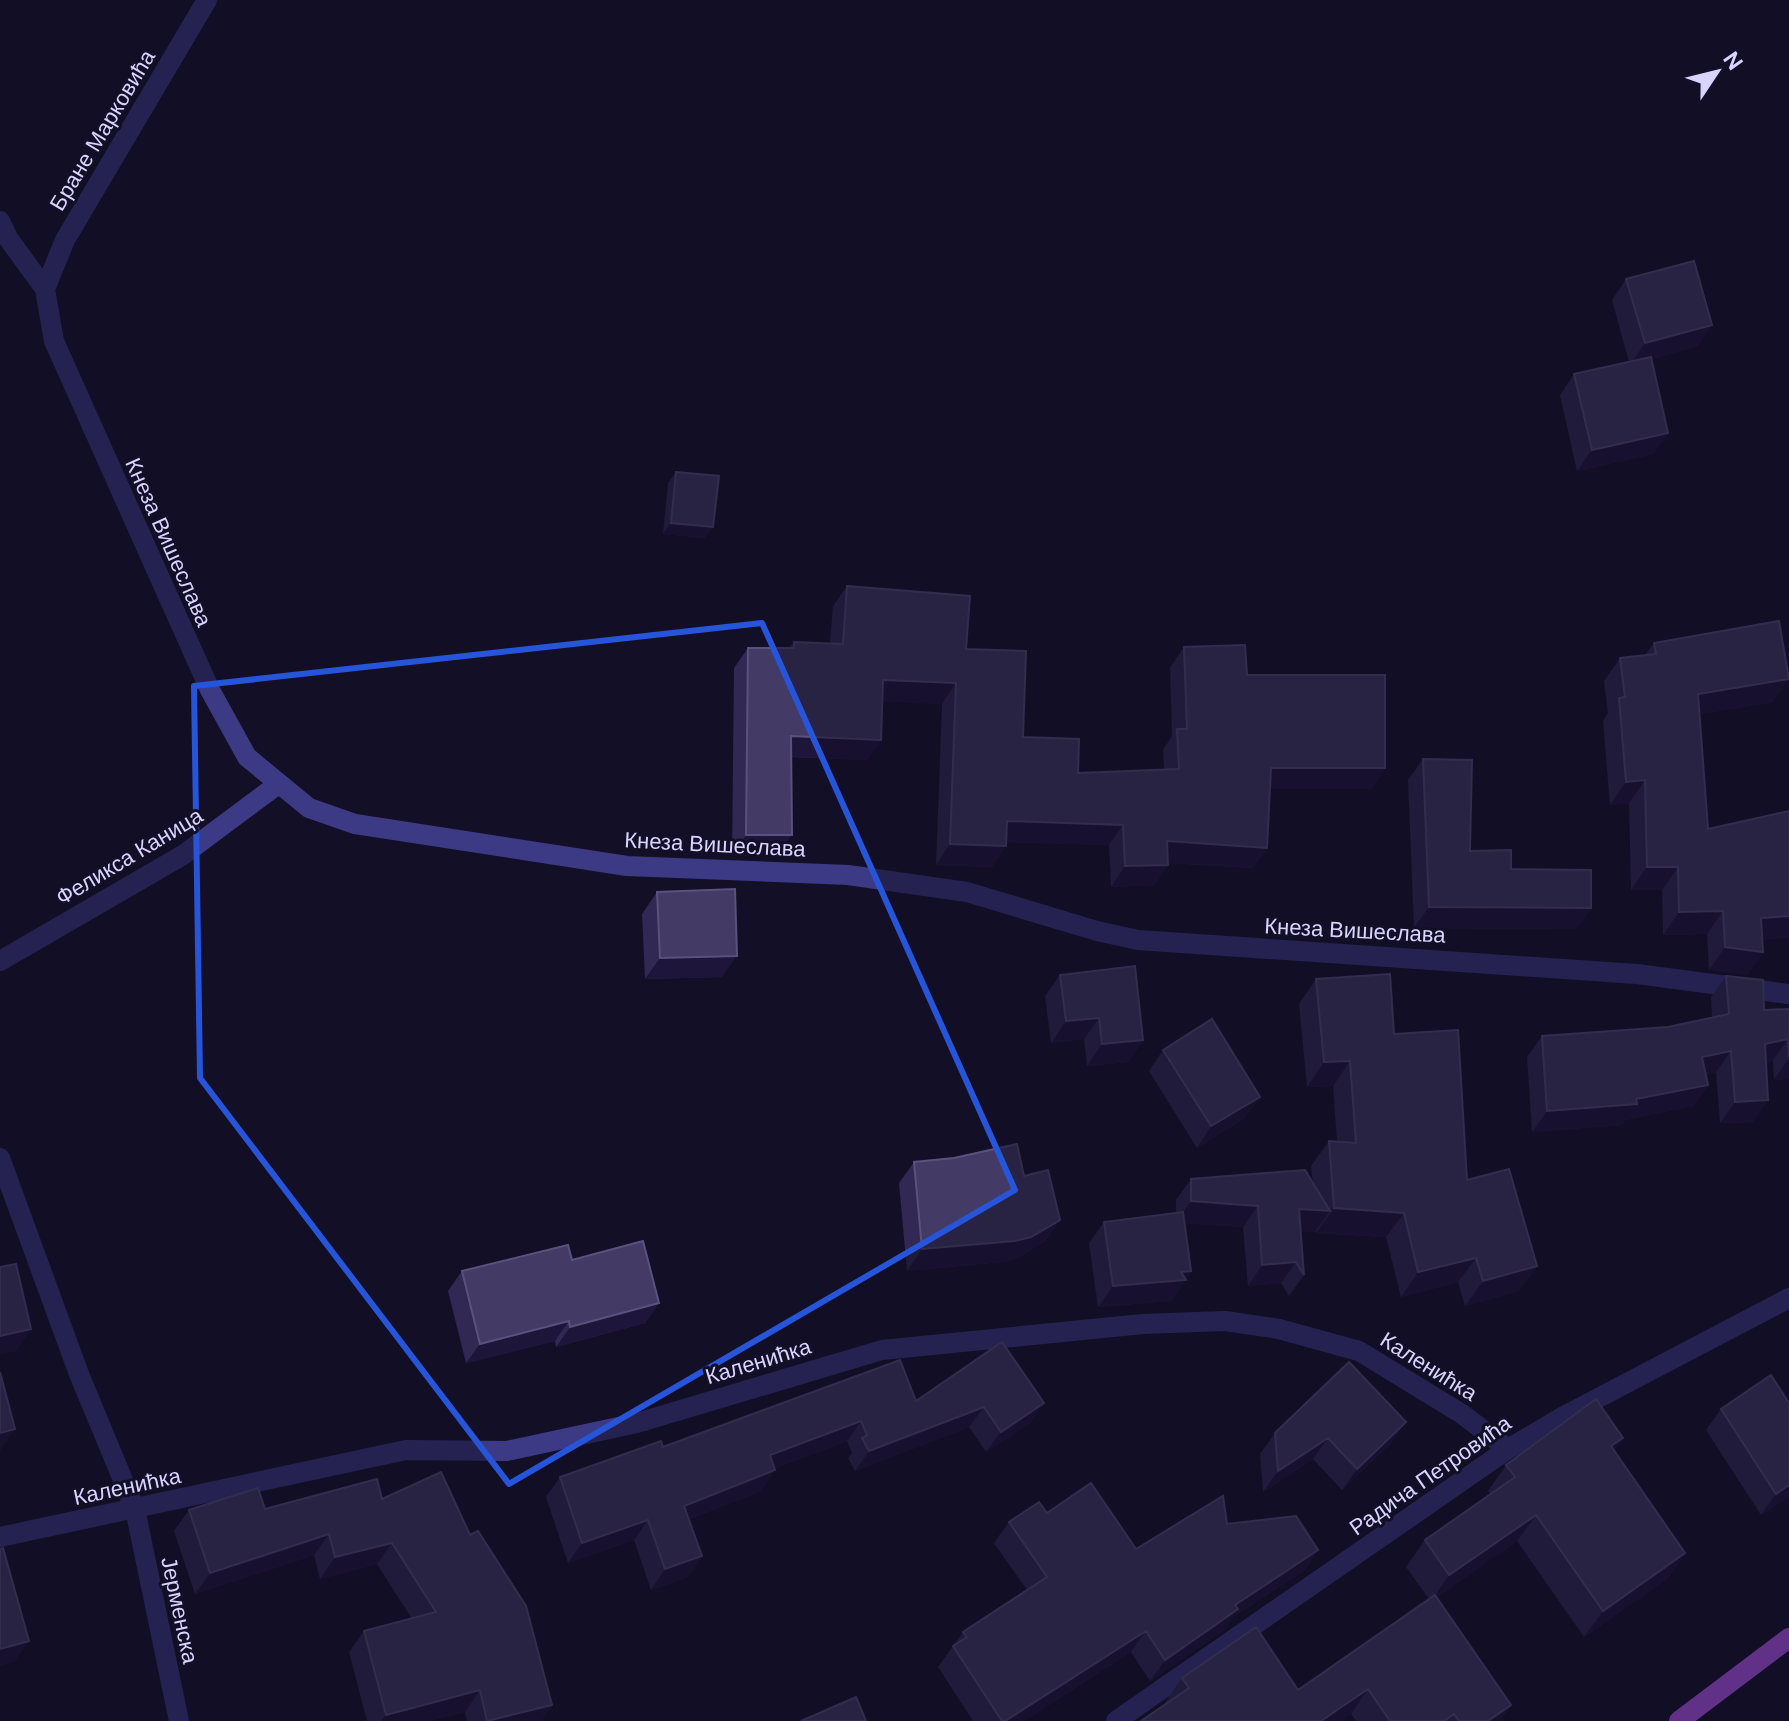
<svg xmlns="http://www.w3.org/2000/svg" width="1789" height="1721" font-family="'DM Sans',sans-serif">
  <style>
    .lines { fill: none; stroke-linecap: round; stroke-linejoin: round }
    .minor { stroke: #3d3a85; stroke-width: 20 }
    .major { stroke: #c25bff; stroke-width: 20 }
    .wall { fill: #312854 }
    .shaded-wall { fill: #1d163a }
    .building { fill: #433a66; stroke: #5a527e; stroke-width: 2 }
    .marked { fill: none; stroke: #2655da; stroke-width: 6; stroke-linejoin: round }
    .labels { text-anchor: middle; stroke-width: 6; stroke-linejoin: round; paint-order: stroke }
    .street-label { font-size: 22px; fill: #d9d4ff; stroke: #130f26 }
  </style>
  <rect width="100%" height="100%" fill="#130f26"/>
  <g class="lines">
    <!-- minor -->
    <path class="minor" d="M 0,221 L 8,238 L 45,289 L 54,341 L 210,690 L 247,757 L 309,808 L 355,824 L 627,866 L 848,875 L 967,892 L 1097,931 L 1138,940 L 1637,974 L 1789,994
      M 45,289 L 65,240 L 207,0
      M 0,961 L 183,855 L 277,785
      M 0,1158 L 79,1374 L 135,1509 L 179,1721
      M 0,1537 L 406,1450 L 507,1451 L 637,1423 L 882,1350 L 1143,1324 L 1225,1321 L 1279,1329 L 1359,1351 L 1462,1414 L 1508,1449
      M 1116,1721 L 1508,1449 L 1562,1417 L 1789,1298"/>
    <!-- major -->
    <path class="major" d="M 1679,1721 L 1789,1638"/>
  </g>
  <!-- wall -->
  <path class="wall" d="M 1626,279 L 1698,346 L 1651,359 L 1668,433 L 1653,454 L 1577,471 L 1560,395 L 1574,374 L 1629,362 L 1612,300 Z
    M 676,472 L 705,538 L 663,534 L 668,483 Z
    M 847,586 L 966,649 L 1023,737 L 1078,773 L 1164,769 L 1163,750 L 1172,736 L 1170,668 L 1184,647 L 1247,675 L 1385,768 L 1371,789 L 1270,789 L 1267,848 L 1253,868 L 1168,863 L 1168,865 L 1154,885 L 1111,887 L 1109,845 L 1006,842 L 992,867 L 936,865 L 942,704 L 883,701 L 881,740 L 867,760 L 791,757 L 777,855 L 732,856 L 734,668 L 748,648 L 789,648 L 794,642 L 830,643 L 833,606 Z
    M 1654,643 L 1773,702 L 1700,714 L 1708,829 L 1762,940 L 1763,952 L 1747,975 L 1709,970 L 1707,934 L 1663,935 L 1662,890 L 1631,890 L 1629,803 L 1610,805 L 1603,721 L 1608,713 L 1604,681 L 1620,658 L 1645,655 Z
    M 1423,759 L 1470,851 L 1591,908 L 1576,929 L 1414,928 L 1408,780 Z
    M 657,892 L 722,977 L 645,979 L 642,914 Z
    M 1060,975 L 1143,1040 L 1128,1062 L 1087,1066 L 1084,1039 L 1051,1043 L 1045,996 Z
    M 1726,976 L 1764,1010 L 1789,1009 L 1789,1079 L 1774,1080 L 1773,1060 L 1766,1062 L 1753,1122 L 1720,1123 L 1716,1072 L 1706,1074 L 1708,1085 L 1693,1106 L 1625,1120 L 1622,1125 L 1532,1132 L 1527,1057 L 1542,1036 L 1668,1027 L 1712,1017 L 1711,997 Z
    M 1316,979 L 1394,1034 L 1467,1180 L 1537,1266 L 1519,1291 L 1465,1306 L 1458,1282 L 1401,1297 L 1386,1237 L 1316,1233 L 1316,1231 L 1315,1232 L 1301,1231 L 1304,1275 L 1289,1296 L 1281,1283 L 1248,1286 L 1243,1227 L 1184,1223 L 1191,1271 L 1171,1301 L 1098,1307 L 1089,1243 L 1104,1222 L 1176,1213 L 1176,1200 L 1191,1179 L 1313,1183 L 1311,1166 L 1329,1141 L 1337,1141 L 1333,1086 L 1307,1087 L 1299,1004 Z
    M 1163,1050 L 1260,1097 L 1245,1118 L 1197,1148 L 1149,1071 Z
    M 914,1162 L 1024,1176 L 1060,1220 L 1045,1241 L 1016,1259 L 1001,1262 L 907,1271 L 899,1183 Z
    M 572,1260 L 659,1303 L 645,1323 L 556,1347 L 555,1341 L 466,1363 L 448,1291 L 462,1271 Z
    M 916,1401 L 1044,1403 L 1029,1424 L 986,1452 L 969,1427 L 855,1471 L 848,1458 L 852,1453 L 847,1441 L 775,1468 L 775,1470 L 761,1491 L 689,1519 L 702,1556 L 688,1577 L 651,1590 L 634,1540 L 568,1563 L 546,1497 L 560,1477 L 663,1447 Z
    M 1721,1409 L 1789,1497 L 1761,1515 L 1706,1430 Z
    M 1275,1433 L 1391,1443 L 1342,1490 L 1313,1459 L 1263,1492 L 1260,1454 Z
    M 1614,1451 L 1685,1553 L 1667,1579 L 1584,1637 L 1517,1541 L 1437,1597 L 1511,1705 L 1500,1721 L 1356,1721 L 1351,1714 L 1166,1704 L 1165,1703 L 1182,1678 L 1298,1690 L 1429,1599 L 1406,1567 L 1425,1540 L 1490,1494 L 1488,1491 L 1506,1465 Z
    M 382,1499 L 470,1535 L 552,1705 L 541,1721 L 467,1721 L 465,1712 L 429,1721 L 367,1721 L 349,1652 L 364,1631 L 412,1619 L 377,1564 L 320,1579 L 314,1555 L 195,1594 L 174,1531 L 189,1510 L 265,1509 Z
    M 1047,1513 L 1136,1549 L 1227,1524 L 1318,1550 L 1304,1571 L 1233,1617 L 1224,1630 L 1150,1681 L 1131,1652 L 1024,1721 L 973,1721 L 938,1667 L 963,1632 L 1027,1590 L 994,1543 L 1009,1522 Z"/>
  <!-- shaded-wall -->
  <path class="shaded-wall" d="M 1712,325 L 1698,346 L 1630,365 L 1645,343 Z
    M 1668,433 L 1653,454 L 1577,471 L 1592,450 Z
    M 671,523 L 713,527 L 705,538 L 663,534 Z
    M 1789,679 L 1773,702 L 1682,717 L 1698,694 Z
    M 883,680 L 956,683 L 942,704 L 869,701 Z
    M 791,736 L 881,740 L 867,760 L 777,756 Z
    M 1271,768 L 1385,768 L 1371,789 L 1257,789 Z
    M 1645,780 L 1629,803 L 1610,805 L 1626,782 Z
    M 1007,821 L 1123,825 L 1109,845 L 993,842 Z
    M 746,835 L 792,835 L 777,855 L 732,856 Z
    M 1167,841 L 1267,848 L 1253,868 L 1153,862 Z
    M 950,844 L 1006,846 L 992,867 L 936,865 Z
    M 1168,865 L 1154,885 L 1111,887 L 1125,866 Z
    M 1647,867 L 1678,867 L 1662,890 L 1631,890 Z
    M 1429,907 L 1591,908 L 1576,929 L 1414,928 Z
    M 1723,911 L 1707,934 L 1663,935 L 1679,912 Z
    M 1789,916 L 1789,938 L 1745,941 L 1761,918 Z
    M 1725,947 L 1763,952 L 1747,975 L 1709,970 Z
    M 737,956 L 722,977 L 645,979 L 660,958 Z
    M 1099,1018 L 1084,1039 L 1051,1043 L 1066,1021 Z
    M 1788,1039 L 1773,1060 L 1750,1065 L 1765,1044 Z
    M 1143,1040 L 1128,1062 L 1087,1066 L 1102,1044 Z
    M 1731,1051 L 1716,1072 L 1687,1078 L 1702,1057 Z
    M 1789,1058 L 1789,1079 L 1774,1080 Z
    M 1350,1061 L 1333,1086 L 1307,1087 L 1324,1062 Z
    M 1708,1085 L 1693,1106 L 1625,1120 L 1622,1125 L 1532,1132 L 1547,1111 L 1636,1099 Z
    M 1260,1097 L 1245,1118 L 1197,1148 L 1211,1126 Z
    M 1768,1100 L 1753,1122 L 1720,1123 L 1735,1102 Z
    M 1191,1201 L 1258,1206 L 1243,1227 L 1176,1223 Z
    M 1334,1208 L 1404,1213 L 1386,1237 L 1316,1233 Z
    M 1299,1209 L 1330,1211 L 1315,1232 L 1284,1230 Z
    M 1060,1220 L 1045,1241 L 1016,1259 L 1001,1262 L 907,1271 L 922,1249 Z
    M 1476,1258 L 1458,1282 L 1401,1297 L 1418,1272 Z
    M 1296,1262 L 1281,1283 L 1248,1286 L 1262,1265 Z
    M 1537,1266 L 1519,1291 L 1465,1306 L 1483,1281 Z
    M 1191,1271 L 1171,1301 L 1098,1307 L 1113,1286 L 1181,1272 Z
    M 659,1303 L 645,1323 L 556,1347 L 570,1327 Z
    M 569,1321 L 555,1341 L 466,1363 L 480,1344 Z
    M 31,1329 L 16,1351 L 0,1354 L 0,1336 Z
    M 1044,1403 L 1029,1424 L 986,1452 L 1001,1432 Z
    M 984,1407 L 969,1427 L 855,1471 L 869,1451 Z
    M 861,1421 L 847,1441 L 755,1475 L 770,1455 Z
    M 1406,1422 L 1391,1443 L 1342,1490 L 1357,1469 Z
    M 15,1429 L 0,1451 L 0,1433 Z
    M 1328,1438 L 1313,1459 L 1263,1492 L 1278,1471 Z
    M 1623,1438 L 1605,1464 L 1611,1446 Z
    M 775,1470 L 761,1491 L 670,1526 L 684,1506 Z
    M 1789,1485 L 1789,1497 L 1761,1515 L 1776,1494 Z
    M 1536,1515 L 1517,1541 L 1431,1602 L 1449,1575 Z
    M 648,1520 L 634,1540 L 568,1563 L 582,1543 Z
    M 329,1534 L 314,1555 L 195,1594 L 210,1573 Z
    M 392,1543 L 377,1564 L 320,1579 L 335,1557 Z
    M 1318,1550 L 1304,1571 L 1233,1617 L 1224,1630 L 1150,1681 L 1165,1660 L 1235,1605 Z
    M 1685,1553 L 1667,1579 L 1584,1637 L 1603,1611 Z
    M 702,1556 L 688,1577 L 651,1590 L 665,1569 Z
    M 1146,1631 L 1131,1652 L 1024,1721 L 1005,1721 Z
    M 29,1641 L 14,1662 L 0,1666 L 0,1649 Z
    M 1368,1689 L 1351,1714 L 1340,1721 L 1321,1721 Z
    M 480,1690 L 465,1712 L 429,1721 L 381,1721 L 386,1715 Z
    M 552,1705 L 541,1721 L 492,1721 Z
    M 1511,1705 L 1500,1721 L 1488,1721 Z"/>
  <!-- building -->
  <path class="building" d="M 1694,261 L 1712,325 L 1645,343 L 1626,279 Z
    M 1651,357 L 1668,433 L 1592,450 L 1574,374 Z
    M 676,472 L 719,476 L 713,527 L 671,523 Z
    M 847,586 L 970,596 L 966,649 L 1026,651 L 1023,737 L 1079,739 L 1078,773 L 1179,769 L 1177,729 L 1187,729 L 1184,647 L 1245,645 L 1247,675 L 1385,675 L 1385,768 L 1271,768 L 1267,848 L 1167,841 L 1168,865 L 1125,866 L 1123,825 L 1007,821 L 1006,846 L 950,844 L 956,683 L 883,680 L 881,740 L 791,736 L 792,835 L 746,835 L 748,648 L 794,648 L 794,642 L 843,644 Z
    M 1779,621 L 1789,679 L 1698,694 L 1708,829 L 1789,811 L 1789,916 L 1761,918 L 1763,952 L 1725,947 L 1723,911 L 1679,912 L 1678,867 L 1647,867 L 1645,780 L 1626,782 L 1619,698 L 1625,697 L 1620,658 L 1656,654 L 1654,643 Z
    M 1423,759 L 1472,760 L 1470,851 L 1511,850 L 1511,869 L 1591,870 L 1591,908 L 1429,907 Z
    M 735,889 L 737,956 L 660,958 L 657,892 Z
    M 1135,966 L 1143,1040 L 1102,1044 L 1099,1018 L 1066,1021 L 1060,975 Z
    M 1390,974 L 1394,1034 L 1458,1030 L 1467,1180 L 1509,1169 L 1537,1266 L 1483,1281 L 1476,1258 L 1418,1272 L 1404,1213 L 1334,1208 L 1329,1141 L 1356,1143 L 1350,1061 L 1324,1062 L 1316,979 Z
    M 1726,976 L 1763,980 L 1764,1010 L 1789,1009 L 1789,1058 L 1788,1039 L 1765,1044 L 1768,1100 L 1735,1102 L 1731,1051 L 1702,1057 L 1708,1085 L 1636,1099 L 1637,1104 L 1547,1111 L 1542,1036 L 1668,1027 L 1729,1014 Z
    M 1212,1019 L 1260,1097 L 1211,1126 L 1163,1050 Z
    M 1017,1144 L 1024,1176 L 1048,1170 L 1060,1220 L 1031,1237 L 1015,1241 L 922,1249 L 914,1162 L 954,1158 Z
    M 1305,1170 L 1330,1211 L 1299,1209 L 1304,1275 L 1296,1262 L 1262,1265 L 1258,1206 L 1191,1201 L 1191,1179 Z
    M 1183,1212 L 1191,1271 L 1181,1272 L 1186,1280 L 1113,1286 L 1104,1222 Z
    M 643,1241 L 659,1303 L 570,1327 L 569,1321 L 480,1344 L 462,1271 L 568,1245 L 572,1260 Z
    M 16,1264 L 31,1329 L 0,1336 L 0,1267 Z
    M 1002,1342 L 1044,1403 L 1001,1432 L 984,1407 L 869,1451 L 862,1438 L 867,1435 L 861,1421 L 770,1455 L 775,1470 L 684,1506 L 702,1556 L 665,1569 L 648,1520 L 582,1543 L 560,1477 L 661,1441 L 663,1447 L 900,1360 L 916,1401 Z
    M 1349,1362 L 1406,1422 L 1357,1469 L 1328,1438 L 1278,1471 L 1275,1433 Z
    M 0,1372 L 15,1429 L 0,1433 Z
    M 1771,1375 L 1789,1403 L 1789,1485 L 1776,1494 L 1721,1409 Z
    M 1596,1399 L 1623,1438 L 1611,1446 L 1685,1553 L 1603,1611 L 1536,1515 L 1449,1575 L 1425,1540 L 1515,1477 L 1506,1465 Z
    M 441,1472 L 470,1535 L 478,1531 L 526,1606 L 552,1705 L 487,1721 L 480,1690 L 386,1715 L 364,1631 L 436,1612 L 392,1543 L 335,1557 L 329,1534 L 210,1573 L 189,1510 L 258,1488 L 265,1509 L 377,1479 L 382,1499 Z
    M 1091,1483 L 1136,1549 L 1223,1496 L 1227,1524 L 1296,1516 L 1318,1550 L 1235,1605 L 1238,1609 L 1165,1660 L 1146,1631 L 1005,1721 L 1002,1721 L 953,1646 L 967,1637 L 963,1632 L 1047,1577 L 1009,1522 L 1039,1502 L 1047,1513 Z
    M 3,1548 L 29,1641 L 0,1649 L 0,1549 Z
    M 1435,1595 L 1511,1705 L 1488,1721 L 1459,1721 L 1454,1714 L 1444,1721 L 1390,1721 L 1368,1689 L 1321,1721 L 1141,1721 L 1189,1688 L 1182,1678 L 1256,1627 L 1298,1690 Z
    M 856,1697 L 866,1721 L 801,1721 Z"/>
  <!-- marked area -->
  <path d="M0 0H1789V1721H0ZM 762,623 L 1015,1190 L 509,1484 L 200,1078 L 194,686 Z" fill="#130f26" fill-opacity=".55" fill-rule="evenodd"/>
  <path class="marked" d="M 762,623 L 1015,1190 L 509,1484 L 200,1078 L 194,686 Z"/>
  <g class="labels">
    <!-- street labels -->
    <g class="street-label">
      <text transform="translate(102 130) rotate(-59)" y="8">Бране Марковића</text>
      <text transform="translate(169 542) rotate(66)" y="8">Кнеза Вишеслава</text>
      <text transform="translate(715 844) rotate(3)" y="8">Кнеза Вишеслава</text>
      <text transform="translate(129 856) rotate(-31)" y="8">Феликса Каница</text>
      <text transform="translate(1355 930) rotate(3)" y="8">Кнеза Вишеслава</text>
      <text transform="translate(758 1361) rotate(-17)" y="8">Каленићка</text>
      <text transform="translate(1429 1366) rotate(32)" y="8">Каленићка</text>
      <text transform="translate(1430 1475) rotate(-35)" y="8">Радича Петровића</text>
      <text transform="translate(127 1486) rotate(-12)" y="8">Каленићка</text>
      <text transform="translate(180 1610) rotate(78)" y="8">Јерменска</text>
    </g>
  </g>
  <!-- north arrow -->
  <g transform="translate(1717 72) rotate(55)" stroke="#130f26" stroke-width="6" paint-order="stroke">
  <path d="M0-6L14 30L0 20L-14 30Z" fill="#d9d4ff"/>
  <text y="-12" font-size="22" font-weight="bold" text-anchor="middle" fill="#d9d4ff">N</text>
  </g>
</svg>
